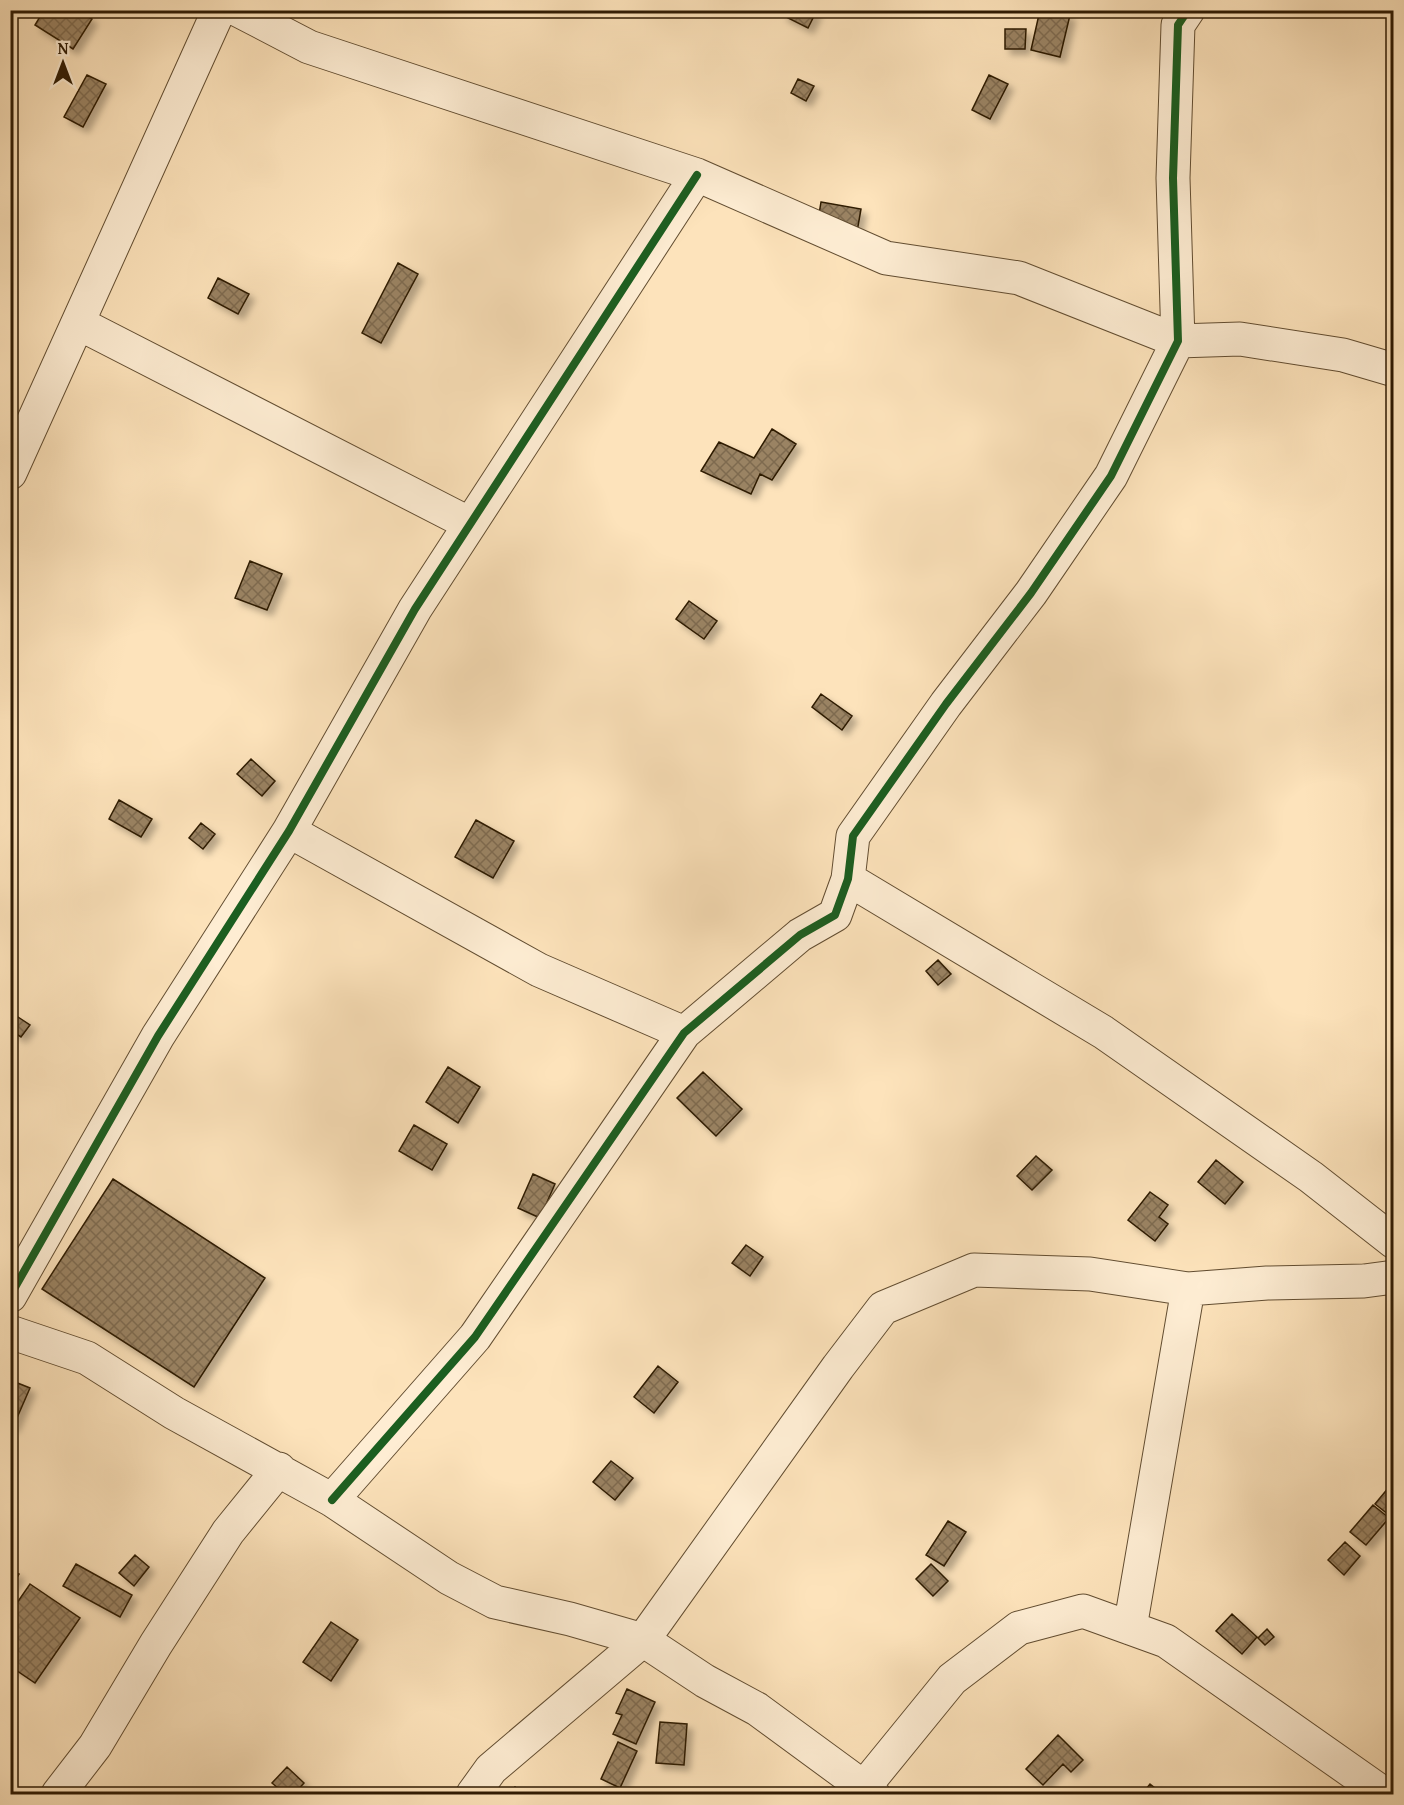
<svg xmlns="http://www.w3.org/2000/svg" width="1404" height="1805" font-family="'Gentium Book Plus',serif">
  <style>
    .building { fill: url(#building-cross-hatch); stroke: #2f1b03; stroke-width: 1.5; filter: url(#shadow) }
    .lines { fill: none; stroke-linecap: round; stroke-linejoin: round }
    .minor-casing { stroke: #624d31; stroke-width: 35 }
    .minor { stroke: #feedd3; stroke-width: 33 }
    .cycleway-casing { stroke: #feedd3; stroke-width: 11 }
    .cycleway { stroke: #1b5e20; stroke-width: 8 }
  </style>
  <defs>
    <pattern id="building-cross-hatch" width="8" height="8" patternUnits="userSpaceOnUse" patternTransform="scale(1.5)"><rect width="8" height="8" fill="#9a8363"/><path d="M0 0l8 8M0 8l8-8" fill="none" stroke="#7e6a4f"/></pattern>
    <filter id="shadow"><feDropShadow dx="5.5" dy="5.5" stdDeviation="3" flood-color="#0004"/></filter>
  </defs>
  <rect width="100%" height="100%" fill="#fde3bb"/>
  <filter id="stains"><feTurbulence type="fractalNoise" baseFrequency=".00333" numOctaves="4"/><feColorMatrix values="0 0 0 0 .2 0 0 0 0 .09 0 0 0 0 .02 0 0 0 .5 -.17"/></filter>
  <radialGradient id="worn" r=".72"><stop offset=".6" stop-color="#630" stop-opacity="0"/><stop offset="1" stop-color="#630" stop-opacity=".3"/></radialGradient>
  <!-- building -->
  <path class="building" d="M 44,10 L 78,10 L 92,19 L 73,49 L 35,25 Z
    M 784,10 L 812,10 L 816,12 L 808,28 L 782,15 Z
    M 1040,10 L 1052,10 L 1070,15 L 1060,57 L 1031,50 Z
    M 1005,29 L 1026,29 L 1025,49 L 1005,49 Z
    M 87,75 L 106,84 L 83,127 L 64,117 Z
    M 989,75 L 1008,84 L 990,119 L 972,110 Z
    M 798,79 L 814,86 L 806,101 L 791,93 Z
    M 821,202 L 861,209 L 857,232 L 817,226 Z
    M 398,263 L 418,274 L 381,343 L 362,333 Z
    M 218,278 L 249,294 L 238,314 L 208,298 Z
    M 772,429 L 796,444 L 772,480 L 760,474 L 751,494 L 701,471 L 719,442 L 754,458 Z
    M 250,561 L 282,574 L 267,610 L 235,598 Z
    M 689,601 L 717,621 L 704,639 L 676,619 Z
    M 821,694 L 852,716 L 842,730 L 812,707 Z
    M 251,759 L 275,781 L 262,796 L 237,774 Z
    M 119,800 L 152,819 L 141,837 L 109,819 Z
    M 476,820 L 514,841 L 493,878 L 455,857 Z
    M 201,823 L 215,834 L 203,849 L 189,838 Z
    M 938,960 L 951,974 L 938,985 L 926,971 Z
    M 18,1017 L 30,1025 L 21,1037 L 10,1030 Z
    M 448,1067 L 480,1087 L 458,1123 L 426,1102 Z
    M 703,1072 L 742,1109 L 716,1136 L 677,1098 Z
    M 414,1125 L 447,1144 L 432,1170 L 399,1151 Z
    M 1036,1156 L 1052,1170 L 1032,1190 L 1017,1176 Z
    M 1216,1160 L 1243,1182 L 1225,1204 L 1198,1182 Z
    M 533,1174 L 555,1184 L 540,1218 L 518,1208 Z
    M 113,1179 L 265,1278 L 194,1387 L 42,1289 Z
    M 1150,1192 L 1168,1205 L 1159,1217 L 1168,1224 L 1155,1241 L 1128,1220 Z
    M 746,1245 L 763,1257 L 750,1276 L 732,1263 Z
    M 658,1366 L 678,1382 L 654,1413 L 634,1397 Z
    M 10,1380 L 30,1388 L 13,1427 L 10,1426 Z
    M 611,1461 L 633,1478 L 615,1500 L 593,1482 Z
    M 1394,1481 L 1394,1517 L 1393,1518 L 1375,1504 Z
    M 1373,1505 L 1389,1518 L 1366,1545 L 1350,1532 Z
    M 948,1521 L 966,1532 L 944,1566 L 926,1555 Z
    M 1345,1542 L 1360,1556 L 1344,1575 L 1328,1560 Z
    M 135,1555 L 149,1567 L 134,1586 L 119,1573 Z
    M 76,1564 L 132,1595 L 120,1617 L 63,1586 Z
    M 931,1564 L 948,1581 L 933,1596 L 916,1579 Z
    M 10,1570 L 19,1574 L 10,1590 Z
    M 30,1584 L 80,1618 L 35,1683 L 10,1666 L 10,1613 Z
    M 1232,1614 L 1257,1637 L 1242,1654 L 1216,1631 Z
    M 331,1622 L 358,1640 L 331,1681 L 303,1662 Z
    M 1267,1629 L 1274,1637 L 1265,1645 L 1258,1638 Z
    M 627,1689 L 655,1702 L 636,1744 L 613,1734 L 622,1715 L 616,1713 Z
    M 660,1722 L 687,1724 L 684,1765 L 656,1763 Z
    M 1058,1735 L 1083,1760 L 1071,1772 L 1063,1764 L 1043,1785 L 1026,1769 Z
    M 618,1742 L 637,1751 L 620,1788 L 601,1779 Z
    M 287,1767 L 304,1783 L 294,1794 L 285,1794 L 272,1783 Z
    M 1150,1784 L 1160,1792 L 1158,1794 L 1142,1794 Z
    M 515,1787 L 522,1794 L 507,1794 Z"/>
  <g class="lines">
    <defs>
      <path id="minor" d="M 238,10 L 309,47 L 697,175 L 886,258 L 1019,278 L 1178,341 L 1240,339 L 1343,355 L 1394,370
        M 78,323 L 470,524
        M 10,473 L 219,10
        M 289,831 L 539,970 L 684,1033
        M 848,879 L 1103,1032 L 1311,1177 L 1394,1242
        M 10,1296 L 158,1036 L 289,831 L 415,609 L 697,175
        M 10,1332 L 87,1358 L 174,1413 L 332,1500 L 449,1578 L 495,1602 L 570,1619 L 643,1640 L 705,1681 L 757,1709 L 873,1794
        M 332,1500 L 475,1337 L 684,1033 L 800,935 L 835,915 L 848,879 L 853,836 L 946,704 L 1031,593 L 1111,476 L 1178,341 L 1173,178 L 1178,25 L 1188,10
        M 1130,1628 L 1188,1289
        M 864,1787 L 952,1679 L 1019,1628 L 1083,1611 L 1166,1641 L 1384,1794
        M 58,1794 L 95,1746 L 156,1644 L 228,1532 L 279,1469
        M 473,1794 L 491,1769 L 643,1640 L 838,1367 L 883,1308 L 974,1270 L 1090,1274 L 1188,1289 L 1267,1283 L 1364,1281 L 1394,1277"/>
    </defs>
    <!-- minor casing -->
    <use href="#minor" class="minor-casing"/>
    <!-- minor -->
    <use href="#minor" class="minor"/>
    <defs>
      <path id="cycleway" d="M 10,1296 L 158,1036 L 289,831 L 415,609 L 697,175
        M 332,1500 L 475,1337 L 684,1033 L 800,935 L 835,915 L 848,879 L 853,836 L 946,704 L 1031,593 L 1111,476 L 1178,341 L 1173,178 L 1178,25 L 1188,10"/>
    </defs>
    <!-- cycleway casing -->
    <use href="#cycleway" class="cycleway-casing"/>
    <!-- cycleway -->
    <use href="#cycleway" class="cycleway"/>
  </g>
  <!-- margin -->
  <rect width="1404" height="1805" fill="none" stroke="#fde3bb" stroke-width="36"/>
  <rect x="12" y="12" width="1380" height="1781" fill="none" stroke="#2f1b03" stroke-width="3"/>
  <rect x="18" y="18" width="1368" height="1769" fill="none" stroke="#2f1b03" stroke-width="1.5"/>
  <!-- north arrow -->
  <g transform="translate(63 63)" stroke="#feedd3" stroke-width="4.5" paint-order="stroke">
  <path d="M0-4.5L10 22L0 15L-10 22Z" fill="#2f1b03"/>
  <text y="-9" font-size="16" font-weight="bold" text-anchor="middle" fill="#2f1b03">N</text>
  </g>
  <rect width="100%" height="100%" filter="url(#stains)"/>
  <rect width="100%" height="100%" fill="url(#worn)"/>
</svg>
